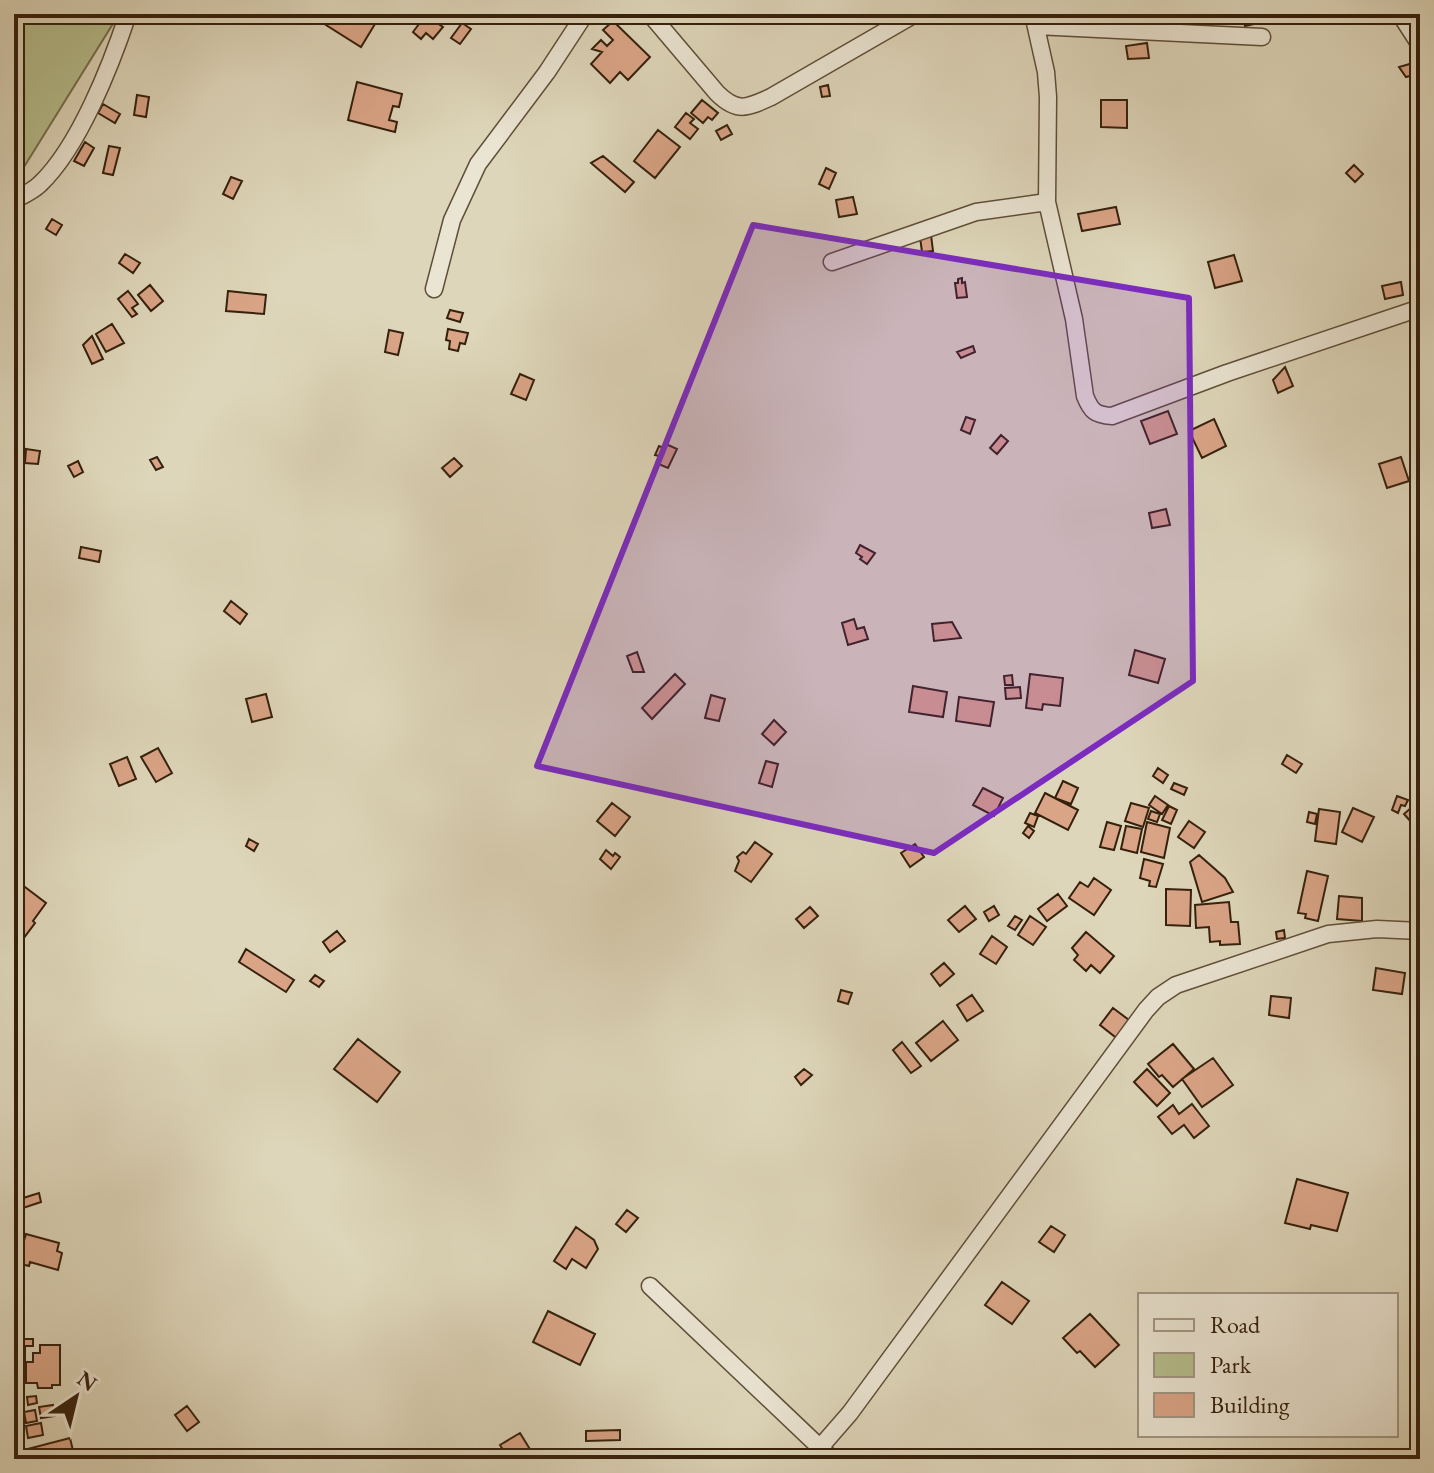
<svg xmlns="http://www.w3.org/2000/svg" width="1434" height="1473" font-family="'EB Garamond',serif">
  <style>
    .green { fill: #b6bd8c; stroke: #766e4c; stroke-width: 2 }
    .building { fill: #daa587; stroke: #35200c; stroke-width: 2 }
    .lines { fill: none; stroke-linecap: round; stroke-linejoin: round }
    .minor-casing { stroke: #5f4e38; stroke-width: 19 }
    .minor { stroke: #eae4d2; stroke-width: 16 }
    .marked { fill: #7b2cbf; fill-opacity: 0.2; stroke: #7b2cbf; stroke-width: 6; stroke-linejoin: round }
  </style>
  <rect width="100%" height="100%" fill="#ded6ba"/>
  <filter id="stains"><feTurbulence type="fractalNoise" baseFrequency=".0025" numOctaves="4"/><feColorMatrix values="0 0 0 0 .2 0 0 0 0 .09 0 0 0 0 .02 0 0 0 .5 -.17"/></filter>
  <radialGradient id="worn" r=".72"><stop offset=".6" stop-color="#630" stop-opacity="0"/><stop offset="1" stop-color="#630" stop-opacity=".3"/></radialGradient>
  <!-- green -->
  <path class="green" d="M 14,14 L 119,14 L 14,183 Z"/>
  <!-- building -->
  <path class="building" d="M 322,14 L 381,14 L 361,47 L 318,20 Z
    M 418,14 L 457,14 L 449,23 L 444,20 L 440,25 L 443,27 L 433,39 L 426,33 L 421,39 L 413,32 L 419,24 L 414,20 Z
    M 1262,14 L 1263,22 L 1245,26 L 1243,17 Z
    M 613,21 L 650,57 L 628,80 L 620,72 L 610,83 L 591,64 L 602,52 L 592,49 L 601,40 L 607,46 L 613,40 L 603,30 Z
    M 462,23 L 471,29 L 460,44 L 451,38 Z
    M 1147,43 L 1149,58 L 1128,59 L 1126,46 Z
    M 1413,63 L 1417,74 L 1406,77 L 1399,67 Z
    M 357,82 L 402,94 L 399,107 L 393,106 L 389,120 L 397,122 L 395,132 L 348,120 Z
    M 828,85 L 830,96 L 822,97 L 820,87 Z
    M 137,95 L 149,97 L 146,117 L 134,115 Z
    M 702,100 L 718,113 L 712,120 L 708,117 L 703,123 L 691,113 Z
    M 1101,100 L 1127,100 L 1127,128 L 1101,127 Z
    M 103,104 L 120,114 L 115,123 L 98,113 Z
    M 686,113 L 694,119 L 690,123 L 698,129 L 690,139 L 675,127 Z
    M 727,125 L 732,134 L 721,140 L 716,131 Z
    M 658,130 L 680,147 L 655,178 L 634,161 Z
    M 85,142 L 94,148 L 84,166 L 74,161 Z
    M 109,146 L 120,148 L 113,175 L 103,173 Z
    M 603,156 L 634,182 L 625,192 L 591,163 Z
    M 1354,165 L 1363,174 L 1355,182 L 1346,173 Z
    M 826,168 L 836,173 L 829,189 L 819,184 Z
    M 231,177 L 242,181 L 233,199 L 223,194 Z
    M 853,197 L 857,214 L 839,217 L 836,200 Z
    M 1116,207 L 1120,224 L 1082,231 L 1078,214 Z
    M 52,219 L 62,225 L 56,235 L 46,229 Z
    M 931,235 L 933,251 L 922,252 L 920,237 Z
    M 125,254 L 140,263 L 133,273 L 119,263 Z
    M 1234,255 L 1242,281 L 1215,288 L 1208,262 Z
    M 962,278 L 962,283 L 965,282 L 967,297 L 957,298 L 955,283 L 958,283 L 958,279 Z
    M 1401,282 L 1403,295 L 1385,299 L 1382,286 Z
    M 150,285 L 163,301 L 151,311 L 138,295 Z
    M 128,291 L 138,304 L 132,308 L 137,314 L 132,317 L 118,299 Z
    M 228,291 L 266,295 L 264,314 L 226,311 Z
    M 450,310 L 463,313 L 460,322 L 447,318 Z
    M 112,324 L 124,343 L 106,352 L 96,334 Z
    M 448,329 L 468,333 L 465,344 L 460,343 L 458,351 L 449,349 L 450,341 L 446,340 Z
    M 389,330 L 403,333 L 398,355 L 385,352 Z
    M 92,336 L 103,359 L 92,364 L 83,345 Z
    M 973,346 L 975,352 L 961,358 L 957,352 Z
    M 1285,367 L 1293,386 L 1278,393 L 1273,380 Z
    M 520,374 L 534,380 L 526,400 L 511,394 Z
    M 1168,411 L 1177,434 L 1150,444 L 1141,421 Z
    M 966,417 L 975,420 L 970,434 L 961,430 Z
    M 1214,419 L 1226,446 L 1202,458 L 1189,431 Z
    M 1001,435 L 1008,441 L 997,454 L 990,448 Z
    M 666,444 L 677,449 L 668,468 L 656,463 L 659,456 L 655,455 L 659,446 L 664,448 Z
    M 26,449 L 40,451 L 38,464 L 25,463 Z
    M 157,457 L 163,467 L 156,470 L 150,460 Z
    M 1401,457 L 1409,481 L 1387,488 L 1379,464 Z
    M 454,458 L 462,466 L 450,477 L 442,468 Z
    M 78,461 L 83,472 L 74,477 L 68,466 Z
    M 1166,509 L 1170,525 L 1152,528 L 1149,513 Z
    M 860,545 L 875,553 L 867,564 L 860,559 L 862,557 L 856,553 Z
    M 81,547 L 101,551 L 99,562 L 79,558 Z
    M 231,601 L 247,614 L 240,624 L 224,611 Z
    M 854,619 L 857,629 L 864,627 L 868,639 L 848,645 L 842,623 Z
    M 952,622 L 961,638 L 934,641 L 932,624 Z
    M 1135,650 L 1165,659 L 1158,683 L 1129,675 Z
    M 637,652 L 644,672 L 633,672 L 627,656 Z
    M 675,674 L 685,684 L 652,719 L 642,708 Z
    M 1030,674 L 1063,678 L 1060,706 L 1043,704 L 1042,710 L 1026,708 Z
    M 1012,675 L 1013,685 L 1005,685 L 1004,676 Z
    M 913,686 L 947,692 L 943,717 L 909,712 Z
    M 1020,687 L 1021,698 L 1006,699 L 1005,688 Z
    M 266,694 L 272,717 L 252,722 L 246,699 Z
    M 711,695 L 725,699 L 719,721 L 705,718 Z
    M 959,697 L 994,702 L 990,726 L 956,721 Z
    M 774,720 L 786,732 L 774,745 L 762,734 Z
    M 158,748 L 172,773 L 156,782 L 141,757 Z
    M 1287,755 L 1302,764 L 1296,773 L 1282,764 Z
    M 127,757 L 136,779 L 119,786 L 110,764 Z
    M 766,761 L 778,764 L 772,787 L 759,783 Z
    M 1158,768 L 1168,775 L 1163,783 L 1153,776 Z
    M 1063,781 L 1078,788 L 1071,804 L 1055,798 Z
    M 1174,783 L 1187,788 L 1184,795 L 1171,789 Z
    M 983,788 L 1003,798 L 994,816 L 973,805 Z
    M 1045,793 L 1078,810 L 1068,830 L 1035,813 Z
    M 1155,796 L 1168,805 L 1162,814 L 1149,805 Z
    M 1397,796 L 1408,800 L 1405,806 L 1401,805 L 1398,813 L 1392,810 Z
    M 1420,800 L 1420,832 L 1404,814 Z
    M 612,803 L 630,817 L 615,836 L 597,821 Z
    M 1131,803 L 1149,808 L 1143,827 L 1125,821 Z
    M 1169,806 L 1177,810 L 1171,824 L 1162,820 Z
    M 1353,808 L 1374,817 L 1362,842 L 1342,832 Z
    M 1319,809 L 1340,812 L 1336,844 L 1315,841 Z
    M 1151,811 L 1160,814 L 1157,822 L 1148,819 Z
    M 1309,812 L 1317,814 L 1315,824 L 1307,822 Z
    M 1030,813 L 1038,816 L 1034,827 L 1025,823 Z
    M 1189,821 L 1205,832 L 1194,848 L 1178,837 Z
    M 1107,822 L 1121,826 L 1114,850 L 1100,847 Z
    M 1147,822 L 1170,828 L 1164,858 L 1141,852 Z
    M 1028,826 L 1034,831 L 1029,838 L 1023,833 Z
    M 1126,826 L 1142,829 L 1137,853 L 1121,849 Z
    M 249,839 L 258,844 L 254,851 L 246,846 Z
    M 755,842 L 772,854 L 751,882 L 735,871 L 739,861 L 737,857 L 743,852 L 746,854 Z
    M 915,844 L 924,857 L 910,867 L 901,853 Z
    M 606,850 L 613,856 L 615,853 L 620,857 L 611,869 L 600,859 Z
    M 1199,855 L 1225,878 L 1233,892 L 1202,902 L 1190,862 Z
    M 1144,859 L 1163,864 L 1156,887 L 1149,886 L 1150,881 L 1140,878 Z
    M 1307,871 L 1328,876 L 1318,921 L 1305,918 L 1306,914 L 1298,913 Z
    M 1094,878 L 1111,890 L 1094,915 L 1069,898 L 1080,882 L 1088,887 Z
    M 21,884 L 46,903 L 33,921 L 35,923 L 23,939 L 14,932 L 14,908 L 17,910 L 20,906 L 14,901 L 14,892 Z
    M 1166,889 L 1191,890 L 1190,926 L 1166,925 Z
    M 1058,894 L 1067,906 L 1047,921 L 1038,909 Z
    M 1339,896 L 1362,898 L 1362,921 L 1337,919 Z
    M 1229,902 L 1231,922 L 1238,922 L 1240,944 L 1220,945 L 1220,941 L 1210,942 L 1209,927 L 1196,928 L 1195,905 Z
    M 965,906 L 976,919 L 959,932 L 948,920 Z
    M 994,906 L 999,915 L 989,921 L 984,912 Z
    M 810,907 L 818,916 L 804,928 L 796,919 Z
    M 1015,916 L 1022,920 L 1015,930 L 1008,926 Z
    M 1030,916 L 1046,927 L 1033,945 L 1018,935 Z
    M 1284,930 L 1285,938 L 1277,939 L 1276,932 Z
    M 337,931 L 345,941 L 330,952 L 323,942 Z
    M 1086,932 L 1114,956 L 1100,973 L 1091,965 L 1086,971 L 1074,960 L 1078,955 L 1072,948 Z
    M 992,936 L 1007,947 L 996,964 L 980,954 Z
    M 246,949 L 294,980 L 286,992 L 239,962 Z
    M 944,963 L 954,974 L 940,986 L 931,974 Z
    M 1376,968 L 1405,973 L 1402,994 L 1373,990 Z
    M 315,975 L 324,981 L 319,987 L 310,981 Z
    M 841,990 L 852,993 L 848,1004 L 838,1001 Z
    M 972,995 L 983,1011 L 967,1021 L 957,1005 Z
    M 1271,996 L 1291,998 L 1289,1018 L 1269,1015 Z
    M 1113,1008 L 1133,1023 L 1119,1040 L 1100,1025 Z
    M 943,1021 L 958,1040 L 931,1061 L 916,1043 Z
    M 358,1039 L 400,1072 L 377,1102 L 334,1069 Z
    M 902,1042 L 921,1066 L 911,1073 L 893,1050 Z
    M 1173,1044 L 1194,1069 L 1173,1087 L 1162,1075 L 1159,1077 L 1148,1064 Z
    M 1213,1058 L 1233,1085 L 1202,1107 L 1182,1079 Z
    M 804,1069 L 812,1075 L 801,1085 L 795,1077 Z
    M 1147,1069 L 1170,1093 L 1157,1106 L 1134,1082 Z
    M 1192,1104 L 1209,1126 L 1194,1138 L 1184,1125 L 1172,1134 L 1158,1117 L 1173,1105 L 1179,1114 Z
    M 1297,1179 L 1348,1193 L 1337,1231 L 1311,1225 L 1310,1229 L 1285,1223 Z
    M 39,1193 L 41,1202 L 23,1208 L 20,1199 Z
    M 627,1210 L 638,1218 L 626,1232 L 616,1224 Z
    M 1051,1226 L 1065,1235 L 1054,1252 L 1039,1242 Z
    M 576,1227 L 594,1240 L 598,1249 L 586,1268 L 572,1259 L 566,1269 L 554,1261 Z
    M 26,1234 L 59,1243 L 57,1251 L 62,1253 L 58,1270 L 30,1262 L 29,1266 L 17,1263 Z
    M 1002,1282 L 1029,1301 L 1012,1324 L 985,1305 Z
    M 548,1311 L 595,1334 L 580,1365 L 533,1342 Z
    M 1090,1314 L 1119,1345 L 1095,1367 L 1080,1351 L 1077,1353 L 1063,1338 Z
    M 16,1339 L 33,1339 L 33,1346 L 25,1346 L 25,1367 L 14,1367 Z
    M 40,1345 L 60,1345 L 60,1385 L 52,1385 L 52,1388 L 38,1388 L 37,1383 L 26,1383 L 26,1362 L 33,1362 L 33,1353 L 40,1353 Z
    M 36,1396 L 37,1403 L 28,1405 L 27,1397 Z
    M 53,1405 L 55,1416 L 41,1418 L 39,1407 Z
    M 187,1406 L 199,1422 L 187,1431 L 175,1415 Z
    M 35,1410 L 37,1421 L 26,1423 L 24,1412 Z
    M 41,1423 L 43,1435 L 28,1438 L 26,1426 Z
    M 620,1430 L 620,1440 L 586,1441 L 586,1431 Z
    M 520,1433 L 531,1451 L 518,1459 L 509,1459 L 500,1445 Z
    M 70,1438 L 75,1459 L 22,1459 L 20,1451 Z"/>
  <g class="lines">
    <defs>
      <path id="minor" d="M 650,14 L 717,93 C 737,113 747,108 771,97 L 915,14
        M 1033,14 L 1046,72 L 1048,97 L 1047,202 L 1074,319 L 1085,396 C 1091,411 1095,415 1112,416 L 1227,373 L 1420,308
        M 1400,14 L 1420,45
        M 1036,26 L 1262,37
        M 14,200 C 24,195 33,191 40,184 C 79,147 111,65 128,14
        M 832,262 L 976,212 L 1047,202
        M 434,289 L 452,220 L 478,164 L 547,72 L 585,14
        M 650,1286 L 832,1459
        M 810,1459 L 850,1413 L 1146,1010 L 1158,997 L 1176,985 L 1328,934 L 1377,929 L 1420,931"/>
    </defs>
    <!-- minor casing -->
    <use href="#minor" class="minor-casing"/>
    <!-- minor -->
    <use href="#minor" class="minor"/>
  </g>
  <!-- marked area -->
  <path class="marked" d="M 753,225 L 1189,298 L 1193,681 L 934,853 L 537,766 Z"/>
  <!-- margin -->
  <rect width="1434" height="1473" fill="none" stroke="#ded6ba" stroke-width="48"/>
  <rect x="16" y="16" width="1402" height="1441" fill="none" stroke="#35200c" stroke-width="4"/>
  <rect x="24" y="24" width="1386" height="1425" fill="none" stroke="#35200c" stroke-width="2"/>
  <!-- legend -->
  <rect x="1138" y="1293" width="260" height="144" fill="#eae4d2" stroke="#a29683" stroke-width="2"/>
  <rect x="1154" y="1319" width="40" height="12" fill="#eae4d2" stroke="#a29683" stroke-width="2"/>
  <text x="1210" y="1333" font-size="24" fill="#35200c">Road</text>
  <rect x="1154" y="1353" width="40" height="24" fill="#b6bd8c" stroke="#a29683" stroke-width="2"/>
  <text x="1210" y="1373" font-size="24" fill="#35200c">Park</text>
  <rect x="1154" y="1393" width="40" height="24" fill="#daa587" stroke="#a29683" stroke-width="2"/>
  <text x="1210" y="1413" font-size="24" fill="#35200c">Building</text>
  <!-- north arrow -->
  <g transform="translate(76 1397) rotate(35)" stroke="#eae4d2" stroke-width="6" paint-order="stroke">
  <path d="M0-6L14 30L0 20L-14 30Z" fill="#35200c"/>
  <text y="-12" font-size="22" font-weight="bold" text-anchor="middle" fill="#35200c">N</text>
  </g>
  <rect width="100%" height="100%" filter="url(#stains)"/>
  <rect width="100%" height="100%" fill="url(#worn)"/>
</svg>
